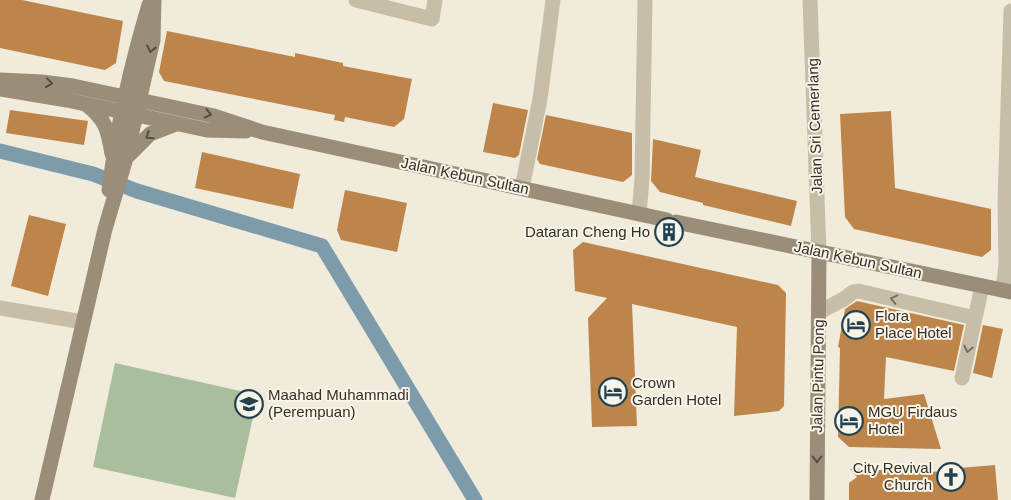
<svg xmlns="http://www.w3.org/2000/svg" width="1011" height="500" font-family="Helvetica,sans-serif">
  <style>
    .green { fill: #a9be9c }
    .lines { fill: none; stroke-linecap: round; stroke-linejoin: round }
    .canal { stroke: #7c9cab; stroke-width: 15 }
    .building { fill: #be854b }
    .street { stroke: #c7bea8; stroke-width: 15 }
    .secondary { stroke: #9a8e79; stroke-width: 15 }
    .oneway { stroke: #534c40 }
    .oneway2 { stroke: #766f61 }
    .labels { text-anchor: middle; stroke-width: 4; stroke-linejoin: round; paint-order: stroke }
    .street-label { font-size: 15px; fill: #342f27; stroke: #f8f4e7 }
    .poi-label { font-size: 15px; fill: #342f27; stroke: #f8f4e7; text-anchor: start }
  </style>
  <rect width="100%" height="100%" fill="#f0ebdb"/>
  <!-- green -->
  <path class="green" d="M 115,363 L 258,395 L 235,498 L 93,467 Z"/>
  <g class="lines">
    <!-- canal -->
    <path class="canal" d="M 0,151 L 93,174 L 137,191 L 322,246 L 475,500"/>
  </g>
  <!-- building -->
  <path class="building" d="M 0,0 L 22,0 L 123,21 L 116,63 L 105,70 L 0,48 Z
    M 167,31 L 295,57 L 295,53 L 343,63 L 343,66 L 412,79 L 404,119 L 394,127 L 345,117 L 344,122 L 334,120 L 335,115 L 164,81 L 159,72 Z
    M 493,103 L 528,110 L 519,155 L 515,158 L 483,152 Z
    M 10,110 L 88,121 L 84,145 L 6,133 Z
    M 891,111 L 895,188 L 991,209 L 991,250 L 982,257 L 854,229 L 845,217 L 840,114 Z
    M 546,115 L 632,133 L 632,175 L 623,182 L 540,164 L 537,159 Z
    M 653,139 L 701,150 L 695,177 L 797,201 L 791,226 L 703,205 L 703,203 L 660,192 L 651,181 Z
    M 202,152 L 300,174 L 293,209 L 195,188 Z
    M 345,190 L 407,203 L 397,252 L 341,240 L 337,230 Z
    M 29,215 L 66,224 L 48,296 L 11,286 Z
    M 583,242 L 778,285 L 786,293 L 784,406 L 779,411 L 734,416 L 737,327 L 632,304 L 637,426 L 592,427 L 588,318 L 607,298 L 575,291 L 573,250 Z
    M 857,301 L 964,325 L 954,371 L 886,357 L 884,399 L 924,394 L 941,449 L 849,447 L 838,437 L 840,348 L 838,347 L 845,309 Z
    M 983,325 L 1003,329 L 992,378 L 973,373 Z
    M 995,465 L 998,500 L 849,500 L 849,483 L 857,477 L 850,469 L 947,472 L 947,469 Z"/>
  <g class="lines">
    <!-- street -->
    <path class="street" d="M 356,0 L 432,19 L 435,0
      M 810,0 L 819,253
      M 522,188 L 540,99 L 553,0
      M 639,214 L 642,179 L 645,0
      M 1003,290 L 1006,265 L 1005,202 L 1011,11
      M 0,308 L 83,322
      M 819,312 L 844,299 L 853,292 L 858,291 L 975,318
      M 962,378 L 982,286"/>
    <!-- secondary -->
    <path class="secondary" d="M 0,80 L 42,82 L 73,86 L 214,116 L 262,132 L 667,220
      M 0,89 L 67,100 L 207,130 L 246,131
      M 87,105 C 106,120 108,130 112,154
      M 128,156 L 150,134 L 176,124
      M 109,190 C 117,128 131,65 149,5
      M 676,222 L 1011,292
      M 42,500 L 105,229 L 126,158 L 153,40 L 154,0
      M 817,500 L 819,253"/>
  </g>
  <!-- one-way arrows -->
  <defs><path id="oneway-chevron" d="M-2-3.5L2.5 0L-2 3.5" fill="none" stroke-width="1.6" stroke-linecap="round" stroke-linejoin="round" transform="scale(1.25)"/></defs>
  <g class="oneway">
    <use href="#oneway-chevron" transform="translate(151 49) rotate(103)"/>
    <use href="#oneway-chevron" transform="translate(49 83) rotate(7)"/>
    <use href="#oneway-chevron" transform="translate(208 114) rotate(13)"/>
    <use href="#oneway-chevron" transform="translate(149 136) rotate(145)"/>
    <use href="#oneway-chevron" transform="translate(817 459) rotate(90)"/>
  </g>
  <g class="oneway2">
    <use href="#oneway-chevron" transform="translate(894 299) rotate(-167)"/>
    <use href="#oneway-chevron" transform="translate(968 349) rotate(103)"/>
  </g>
  <!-- icons -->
  <defs>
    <symbol id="building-ring" viewBox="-11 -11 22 22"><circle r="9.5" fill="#f8f4e7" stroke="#204252" stroke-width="1.5"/><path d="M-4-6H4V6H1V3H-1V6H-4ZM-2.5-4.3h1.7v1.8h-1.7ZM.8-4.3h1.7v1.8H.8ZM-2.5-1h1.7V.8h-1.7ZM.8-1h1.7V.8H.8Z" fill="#204252"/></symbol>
    <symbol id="hotel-ring" viewBox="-11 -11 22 22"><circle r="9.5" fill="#f8f4e7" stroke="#204252" stroke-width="1.5"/><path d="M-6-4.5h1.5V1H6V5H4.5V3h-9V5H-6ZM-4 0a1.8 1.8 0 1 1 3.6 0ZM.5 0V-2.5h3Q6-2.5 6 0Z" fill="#204252"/></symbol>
    <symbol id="school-ring" viewBox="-11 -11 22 22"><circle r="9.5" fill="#f8f4e7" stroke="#204252" stroke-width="1.5"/><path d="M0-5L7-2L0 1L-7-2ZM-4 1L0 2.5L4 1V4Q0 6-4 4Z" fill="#204252"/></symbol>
    <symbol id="church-ring" viewBox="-11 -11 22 22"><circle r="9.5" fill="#f8f4e7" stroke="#204252" stroke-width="1.5"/><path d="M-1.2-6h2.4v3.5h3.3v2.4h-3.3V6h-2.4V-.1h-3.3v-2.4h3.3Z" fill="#204252"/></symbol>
  </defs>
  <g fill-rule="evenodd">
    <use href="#building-ring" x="653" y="216" width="32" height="32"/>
    <use href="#hotel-ring" x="840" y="309" width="32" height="32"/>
    <use href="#hotel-ring" x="597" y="376" width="32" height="32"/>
    <use href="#school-ring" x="233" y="388" width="32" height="32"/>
    <use href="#hotel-ring" x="833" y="405" width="32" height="32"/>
    <use href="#church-ring" x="935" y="461" width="32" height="32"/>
  </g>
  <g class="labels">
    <!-- street labels -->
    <g class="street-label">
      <text transform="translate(815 126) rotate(-92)" y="5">Jalan Sri Cemerlang</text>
      <text transform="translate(465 176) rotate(12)" y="5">Jalan Kebun Sultan</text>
      <text transform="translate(858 260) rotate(12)" y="5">Jalan Kebun Sultan</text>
      <text transform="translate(818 376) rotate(-89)" y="5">Jalan Pintu Pong</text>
    </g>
    <!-- poi labels -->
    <g class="poi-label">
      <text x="650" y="237" text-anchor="end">Dataran Cheng Ho</text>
      <text x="875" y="321">Flora<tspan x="875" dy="17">Place Hotel</tspan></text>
      <text x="632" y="388">Crown<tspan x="632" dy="17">Garden Hotel</tspan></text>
      <text x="268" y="400">Maahad Muhammadi<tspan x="268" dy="17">(Perempuan)</tspan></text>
      <text x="868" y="417">MGU Firdaus<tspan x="868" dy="17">Hotel</tspan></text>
      <text x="932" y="473" text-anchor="end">City Revival<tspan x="932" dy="17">Church</tspan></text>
    </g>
  </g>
</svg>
